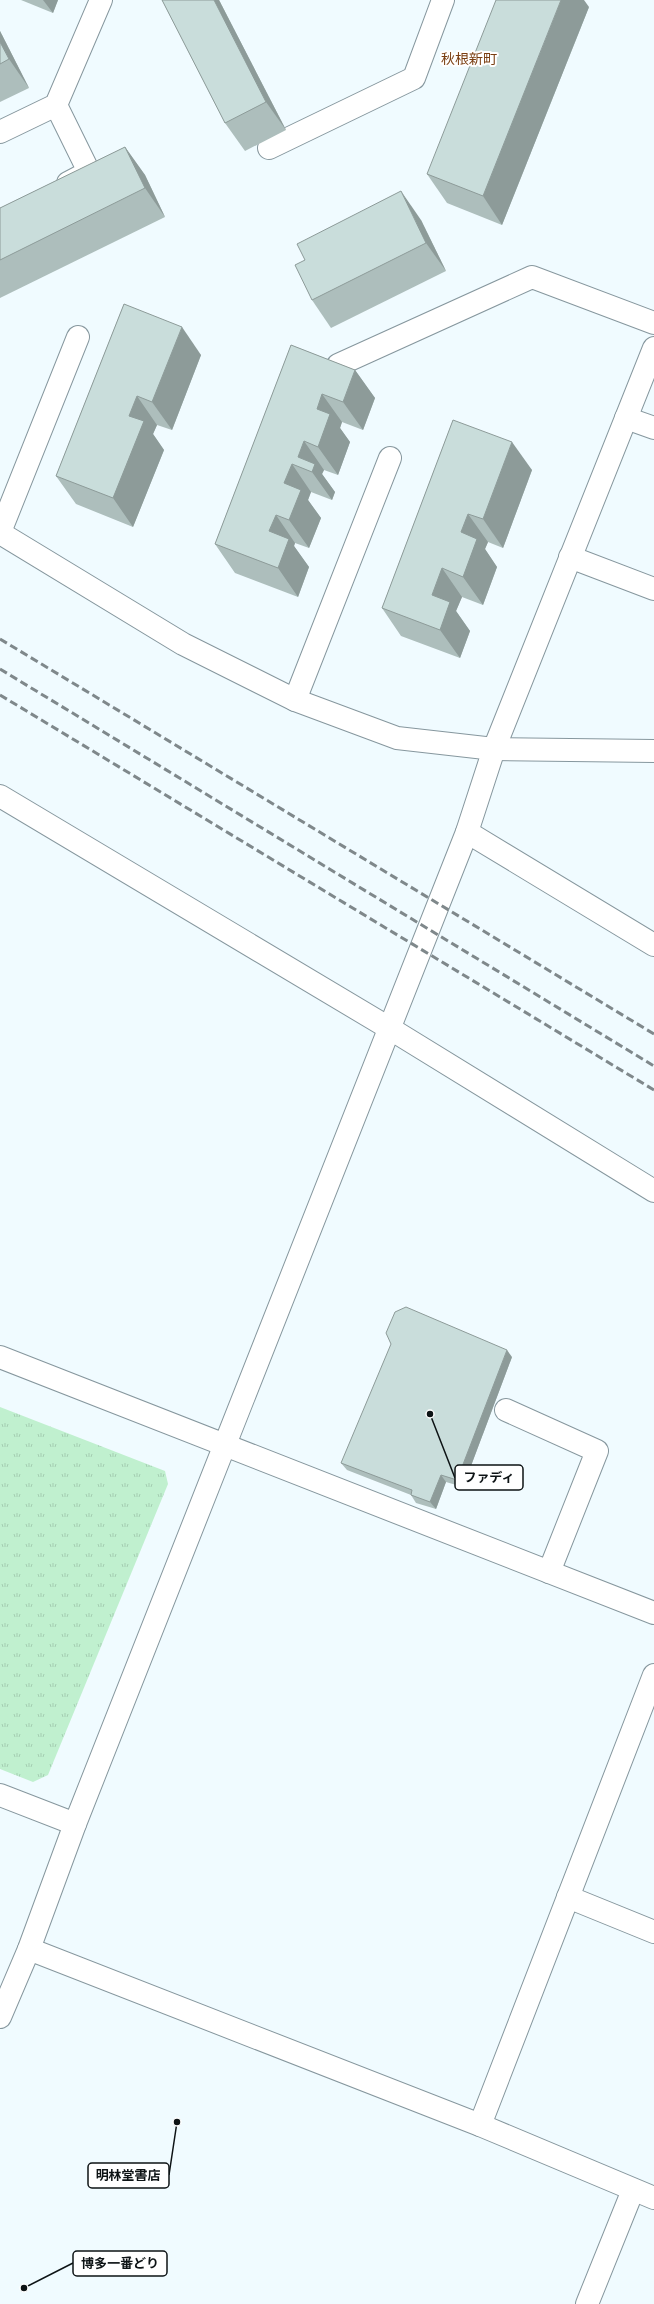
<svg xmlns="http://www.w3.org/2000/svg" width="654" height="2304" font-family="'Roboto Condensed','Noto Sans JP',sans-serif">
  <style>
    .park { fill: url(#park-tufts) }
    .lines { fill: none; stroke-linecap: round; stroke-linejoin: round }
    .minor-casing { stroke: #86979e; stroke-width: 24 }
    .minor { stroke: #fff; stroke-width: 22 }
    .rail { stroke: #7f888b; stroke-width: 3; stroke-dasharray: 8 4; stroke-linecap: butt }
    .wall { fill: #adbebc }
    .shaded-wall { fill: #8d9b99 }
    .building { fill: #c9dddb; stroke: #8d9b99 }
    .labels { text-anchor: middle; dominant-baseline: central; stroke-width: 4; stroke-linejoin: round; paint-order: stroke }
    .quarter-label { font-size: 14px; fill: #7a3e11; stroke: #fff }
    .leader { fill: none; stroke: #0d1315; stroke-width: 1.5 }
    .callout-dot { fill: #0d1315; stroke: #fff; stroke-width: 1.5 }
    .callout { fill: #fff; stroke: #0d1315; stroke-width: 1.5 }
    .callout-label { font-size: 13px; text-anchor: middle; font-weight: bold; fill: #0d1315 }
  </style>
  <defs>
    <pattern id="park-tufts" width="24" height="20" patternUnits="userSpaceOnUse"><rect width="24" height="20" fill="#c0f0cf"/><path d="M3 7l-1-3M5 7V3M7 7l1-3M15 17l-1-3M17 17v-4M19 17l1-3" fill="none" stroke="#a4cdb1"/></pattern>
  </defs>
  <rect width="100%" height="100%" fill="#f0fbff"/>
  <!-- park -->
  <polygon class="park" points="0,1407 165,1471 168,1484 48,1775 33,1782 0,1769"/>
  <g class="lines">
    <!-- minor casing -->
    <g class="minor-casing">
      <g id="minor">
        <polyline points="56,105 89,172 68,183"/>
        <polyline points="0,132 56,105 101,0"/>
        <polyline points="269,148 414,78 443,0"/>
        <polyline points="338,365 532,277 654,323"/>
        <polyline points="626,418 654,428"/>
        <polyline points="0,532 78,337"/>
        <polyline points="0,533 183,644 295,700 397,738 494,749 654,751"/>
        <polyline points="570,557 654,589"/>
        <polyline points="295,700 390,458"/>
        <polyline points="0,796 389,1028 654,1191"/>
        <polyline points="467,832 654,945"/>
        <polyline points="0,1357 654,1613"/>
        <polyline points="506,1410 597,1451 549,1572"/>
        <polyline points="0,1795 75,1824"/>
        <polyline points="568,1897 654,1932"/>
        <polyline points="29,1949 480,2125 654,2198"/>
        <polyline points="0,2017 29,1949 75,1824 467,832 494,749 654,348"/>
        <polyline points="480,2125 654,1675"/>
        <polyline points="587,2304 633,2190"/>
      </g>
    </g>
    <!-- minor -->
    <use href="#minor" class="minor"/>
    <!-- rail -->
    <g class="rail">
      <polyline points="0,639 654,1034"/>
      <polyline points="0,669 654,1066"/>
      <polyline points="0,695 654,1090"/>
    </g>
  </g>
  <!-- wall -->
  <g class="wall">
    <polygon points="21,0 58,0 53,13"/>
    <polygon points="162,0 219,0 286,130 245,151 225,123"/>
    <polygon points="589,7 502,225 447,203 427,174"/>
    <polygon points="0,31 29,88 0,102"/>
    <polygon points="125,147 145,175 165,217 0,298 0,208"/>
    <polygon points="421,220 446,271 331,328 312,300"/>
    <polygon points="124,304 201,355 172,430 157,425 153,434 164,450 133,527 76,504 56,476"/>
    <polygon points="291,345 355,370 375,398 363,430 342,422 340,428 350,442 338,475 324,470 322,474 335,492 332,500 311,492 308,500 321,518 309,548 295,543 294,546 309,567 298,597 235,573 215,544"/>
    <polygon points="453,420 532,470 503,548 488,542 485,549 497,567 483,605 462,597 456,611 470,631 460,658 401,636 382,608"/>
    <polygon points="512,1357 463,1487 446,1482 436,1509 416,1503 411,1495 347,1470 341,1463"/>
  </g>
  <!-- shaded-wall -->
  <g class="shaded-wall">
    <polygon points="43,0 58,0 53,13"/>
    <polygon points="214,0 219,0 286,130 266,102"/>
    <polygon points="561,0 584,0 589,7 502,225 483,196"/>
    <polygon points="0,31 29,88 9,59 0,42"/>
    <polygon points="125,147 145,175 165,217 145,188"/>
    <polygon points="401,191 421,220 446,271 426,243"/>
    <polygon points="182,327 201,355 172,430 152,402"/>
    <polygon points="355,370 375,398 363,430 343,402"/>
    <polygon points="322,394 342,422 340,428 350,442 338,475 318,447 317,409"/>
    <polygon points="137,396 157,425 153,434 164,450 133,527 113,498 129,416"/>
    <polygon points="304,441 324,470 322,474 335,492 332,500 312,472 298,457"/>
    <polygon points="512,442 532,470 503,548 483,519"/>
    <polygon points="292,464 311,492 308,500 321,518 309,548 289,520 284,483"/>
    <polygon points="468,514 488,542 485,549 497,567 483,605 463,577 461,532"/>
    <polygon points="276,515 295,543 294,546 309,567 298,597 278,568 269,531"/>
    <polygon points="442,568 462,597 456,611 470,631 460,658 440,630 432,595"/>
    <polygon points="507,1350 512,1357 463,1487 457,1480"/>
    <polygon points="441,1475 446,1482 436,1509 430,1502"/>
  </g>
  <!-- building -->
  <g class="building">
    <polygon points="162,0 214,0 266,102 225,123"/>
    <polygon points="496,0 561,0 483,196 427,174"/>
    <polygon points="0,42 9,59 0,64"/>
    <polygon points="125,147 145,188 0,260 0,208"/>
    <polygon points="401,191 426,243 312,300 295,265 305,260 297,244"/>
    <polygon points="124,304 182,327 152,402 137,396 129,416 144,421 113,498 56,476"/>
    <polygon points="291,345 355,370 343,402 322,394 317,409 330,414 318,447 304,441 298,457 315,464 312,472 292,464 284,483 301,490 289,520 276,515 269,531 289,539 278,568 215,544"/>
    <polygon points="453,420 512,442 483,519 468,514 461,532 477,539 463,577 442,568 432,595 450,602 440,630 382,608"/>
    <polygon points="406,1307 507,1350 457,1480 441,1475 430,1502 411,1495 412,1490 341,1463 391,1344 386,1333 395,1312"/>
  </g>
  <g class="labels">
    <!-- quarter labels -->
    <g class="quarter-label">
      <text x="469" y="59">秋根新町</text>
    </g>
  </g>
  <!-- callouts -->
  <path class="leader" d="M430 1414L455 1478M177 2122L169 2175M24 2288L73 2263"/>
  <g class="callout-dot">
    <circle cx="430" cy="1414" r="4"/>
    <circle cx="177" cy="2122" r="4"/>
    <circle cx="24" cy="2288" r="4"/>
  </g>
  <g class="callout">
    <rect x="455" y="1465" width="68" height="25" rx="4"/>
    <rect x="88" y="2163" width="81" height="25" rx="4"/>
    <rect x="73" y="2251" width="94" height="25" rx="4"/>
  </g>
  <g class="callout-label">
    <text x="489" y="1482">ファディ</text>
    <text x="128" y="2180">明林堂書店</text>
    <text x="120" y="2268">博多一番どり</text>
  </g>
</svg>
